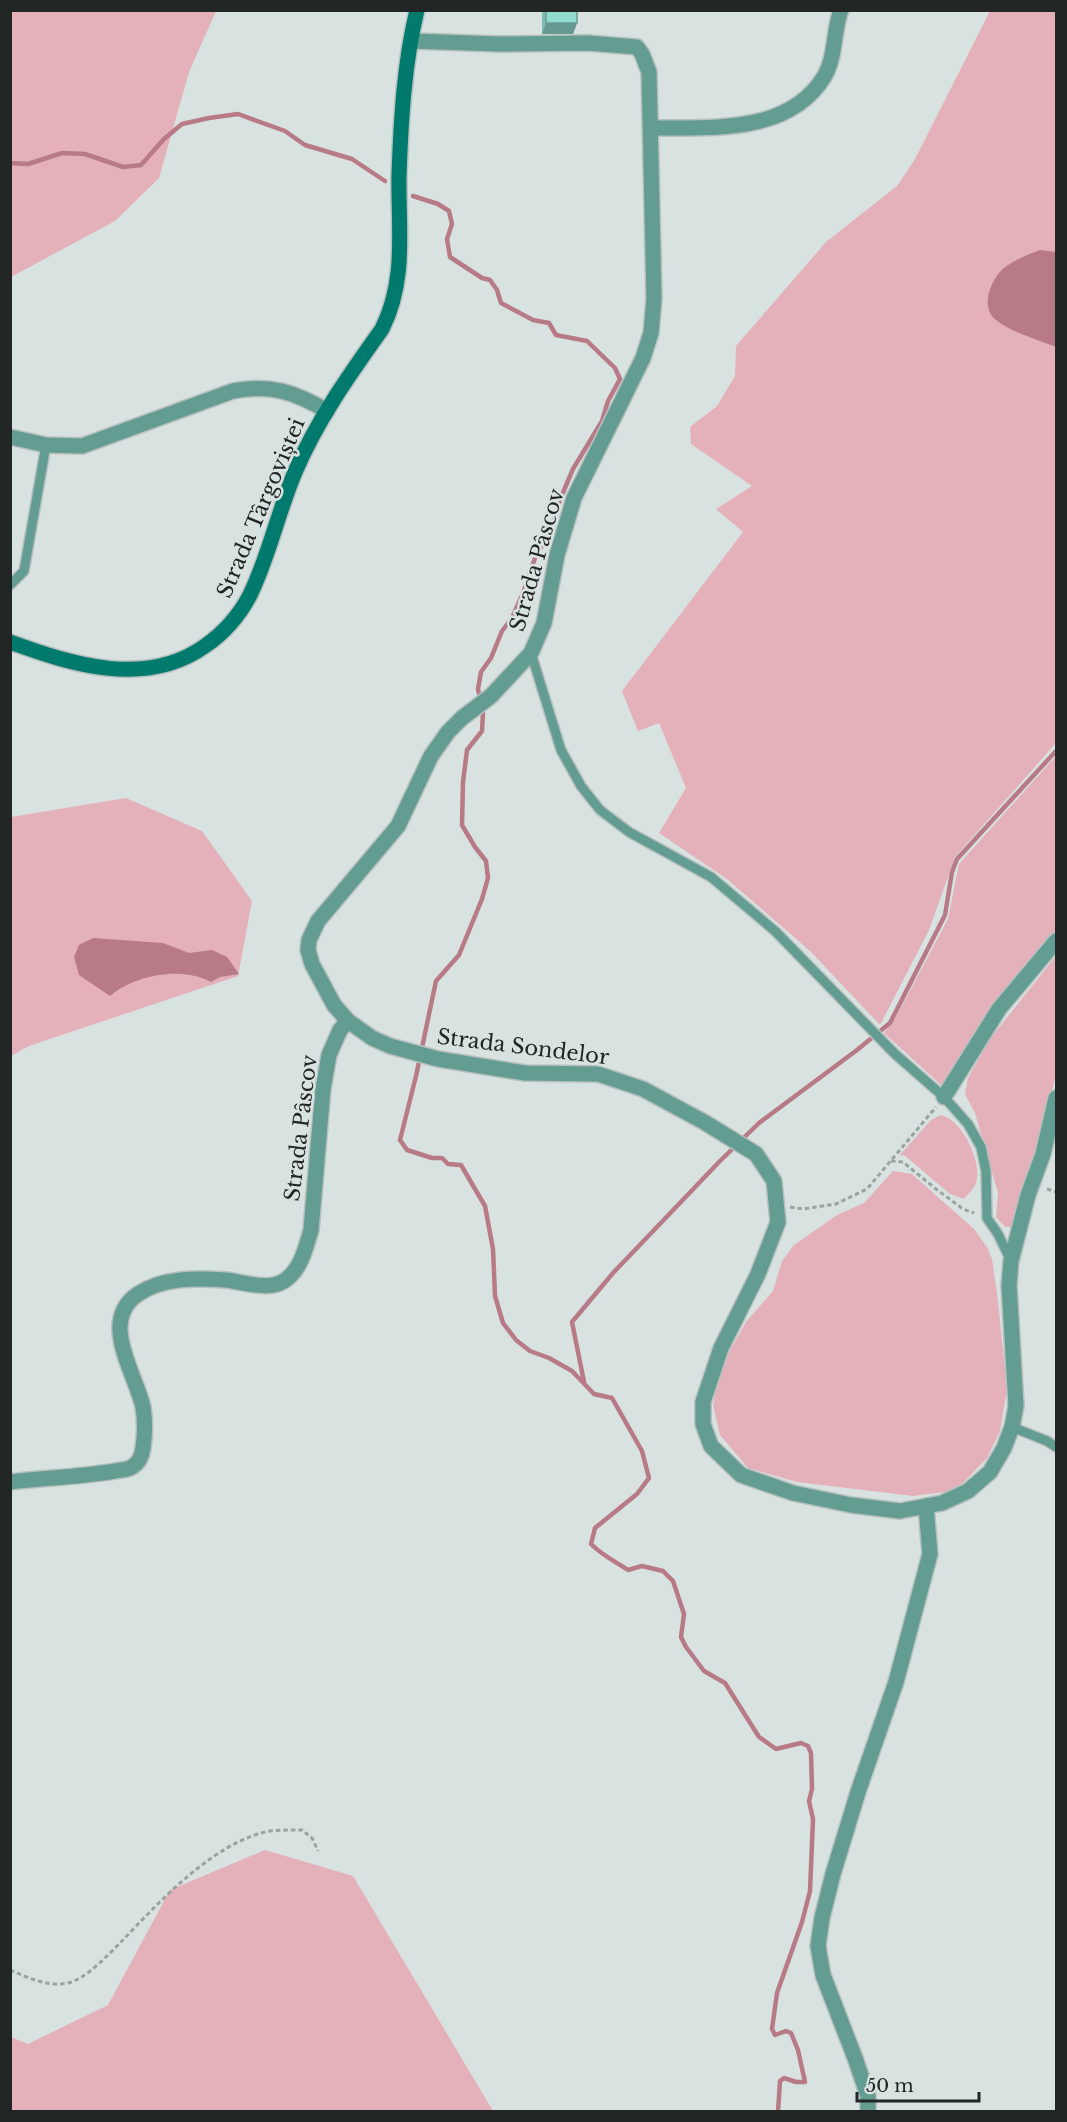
<svg xmlns="http://www.w3.org/2000/svg" width="1067" height="2122" font-family="'Libre Baskerville',serif">
  <style>
    .green { fill: #e4b0b9 }
    .water { fill: #b77a86 }
    .lines { fill: none; stroke-linecap: round; stroke-linejoin: round }
    .stream { stroke: #b77a86; stroke-width: 4.5 }
    .lane-casing { stroke: #b7c0be; stroke-width: 12 }
    .street-casing { stroke: #b7c0be; stroke-width: 18 }
    .secondary-casing { stroke: #b7c0be; stroke-width: 18 }
    .path { stroke: #9ba3a1; stroke-width: 3; stroke-dasharray: 4.5 3; stroke-linecap: butt }
    .lane { stroke: #639c91; stroke-width: 9 }
    .street { stroke: #639c91; stroke-width: 15 }
    .secondary { stroke: #007a6c; stroke-width: 15 }
    .wall { fill: #7dbdb2 }
    .shaded-wall { fill: #669a91 }
    .building { fill: #91dccf; stroke: #669a91; stroke-width: 1.5 }
    .labels { text-anchor: middle; dominant-baseline: central; stroke-width: 5; stroke-linejoin: round; paint-order: stroke }
    .street-label { font-size: 21px; fill: #212524; stroke: #d8e2e0 }
  </style>
  <rect width="100%" height="100%" fill="#d8e2e0"/>
  <!-- green -->
  <g class="green">
    <polygon points="11,10 216,11 189,72 159,178 115,221 11,277"/>
    <polygon points="990,11 1056,11 1056,743 955,857 929,930 880,1025 810,951 727,879 659,833 686,788 659,723 638,731 622,691 743,532 716,509 752,486 691,444 690,427 717,406 735,376 736,346 826,242 897,186 915,159"/>
    <polygon points="1056,756 1056,930 1011,986 946,1084 940,1084 884,1033 895,1019 948,919 959,864"/>
    <polygon points="126,798 202,831 252,901 238,976 29,1046 11,1056 11,817"/>
    <polygon points="1056,956 1056,1074 1037,1152 1013,1227 1005,1227 996,1217 998,1193 975,1113 965,1094 968,1078 989,1040"/>
    <path d="M941 1115C962 1119 983 1163 976 1183 974 1189 968 1194 964 1199L950 1194 904 1155 899 1156 931 1120Z"/>
    <polygon points="893,1171 912,1174 974,1229 987,1247 992,1259 998,1301 1007,1389 1000,1431 987,1458 964,1482 952,1491 913,1496 797,1482 748,1468 720,1435 713,1405 720,1368 746,1322 773,1291 782,1261 794,1245 837,1215 864,1203"/>
    <polygon points="265,1850 353,1876 493,2111 11,2111 11,2037 28,2044 108,2005 170,1890"/>
  </g>
  <!-- water -->
  <g class="water">
    <path d="M1040 250 1056 252V347C1038 340 1011 332 996 320 981 309 989 285 999 273 1008 262 1027 255 1040 250Z"/>
    <path d="M93 938 163 943 189 953 212 950 227 957 239 974 220 977 211 982C181 966 135 975 110 996L79 975 74 957 79 945Z"/>
  </g>
  <g class="lines">
    <!-- stream -->
    <g class="stream">
      <polyline points="10,163 28,164 62,153 85,154 123,167 141,165 164,139 182,124 209,118 238,114 285,131 305,145 352,159 385,181"/>
      <path d="M413 196 438 204 449 211 452 224 447 239 450 257 482 278 490 280 497 290 501 303 533 320 549 323 556 335 587 341 615 368 620 379 608 401 602 421 573 469 559 502 552 527 535 558 523 593 512 618 502 631 491 658 481 672 478 689 483 713 482 731 467 750 463 782 462 825 475 847 486 861 488 878 482 899 459 955 436 981 416 1076 400 1140 407 1150 432 1158H442L448 1164 461 1165 485 1206 493 1249 495 1296 503 1323 516 1340 530 1351 549 1358 572 1371 594 1394 612 1398 642 1451 649 1478 637 1494 595 1528 591 1544C603 1556 613 1560 628 1570L642 1566 663 1571 673 1581 684 1614 681 1637 686 1647 704 1671 725 1683 759 1737 776 1749 801 1743 808 1746 811 1753 812 1789 809 1801 813 1819 810 1891 802 1922 777 1993 772 2029 775 2035 786 2031 791 2033 798 2050 805 2082H796L784 2078 780 2081 778 2112"/>
      <polyline points="584,1382 572,1322 613,1273 720,1161 759,1123 857,1050 890,1023 945,915 952,872 957,859 1056,751"/>
    </g>
    <!-- lane casing -->
    <g class="lane-casing">
      <g id="lane">
        <polyline points="10,585 24,571 46,445"/>
        <polyline points="531,653 561,750 581,786 600,810 629,832 711,877 775,931 895,1054 944,1097 968,1124 981,1147 986,1171 987,1218 998,1234 1010,1259"/>
        <polyline points="1012,1427 1047,1441 1056,1447"/>
      </g>
    </g>
    <!-- street casing -->
    <g class="street-casing">
      <g id="street">
        <polyline points="411,41 499,44 588,43 637,47 642,54 649,72 654,299 651,333 643,358 574,498 557,555 544,623 531,653 491,696 462,718 448,732 431,756 398,826 318,921 309,940 308,950 312,964 334,1005 348,1021 372,1038 390,1046 438,1059 525,1073 598,1074 643,1089 704,1122 756,1154 774,1181 778,1222 758,1274 721,1348 703,1402 703,1424 711,1446 741,1475 793,1493 851,1505 900,1511 942,1503 968,1491 990,1472 1004,1448 1012,1427 1016,1406 1009,1285 1011,1261 1028,1195 1043,1154 1056,1098"/>
        <path d="M652 128C710 127 788 135 824 77 836 57 833 32 841 10"/>
        <path d="M10 437 46 445 82 446 233 391C271 384 295 392 327 411"/>
        <polyline points="944,1097 999,1009 1056,941"/>
        <path d="M10 1482C45 1478 80 1477 115 1471 120 1470 128 1470 132 1467 139 1463 142 1455 143 1448 145 1435 145 1420 143 1407 136 1374 98 1321 138 1294 163 1277 198 1278 226 1280 243 1282 269 1291 284 1281 301 1270 306 1247 311 1230L323 1089 329 1055 340 1030 348 1021"/>
        <polyline points="868,2112 868,2096 855,2058 823,1975 818,1946 822,1918 833,1874 858,1792 896,1682 930,1554 926,1506"/>
      </g>
    </g>
    <!-- secondary casing -->
    <g class="secondary-casing">
      <path id="secondary" d="M10 642C73 665 146 688 205 646 224 633 239 616 250 595 269 556 278 512 295 472 317 420 350 374 382 329 407 279 398 229 399 175 401 120 404 64 417 10"/>
    </g>
    <!-- path -->
    <g class="path">
      <polyline points="891,1161 903,1162 936,1189 963,1209 974,1213"/>
      <polyline points="1047,1189 1056,1192"/>
      <polyline points="790,1207 803,1209 836,1204 867,1189 936,1107"/>
      <path d="M10 1970C29 1978 47 1987 68 1983 86 1979 108 1955 121 1942 159 1902 215 1841 270 1831 281 1830 292 1830 302 1830L312 1838 318 1851"/>
    </g>
    <!-- lane -->
    <use href="#lane" class="lane"/>
    <!-- street -->
    <use href="#street" class="street"/>
    <!-- secondary -->
    <use href="#secondary" class="secondary"/>
  </g>
  <!-- wall -->
  <polygon class="wall" points="542,10 577,10 577,23 573,34 542,34"/>
  <!-- shaded-wall -->
  <polygon class="shaded-wall" points="546,23 577,23 573,34 542,34"/>
  <!-- building -->
  <rect class="building" x="546" y="10" width="31" height="13"/>
  <g class="labels">
    <!-- street labels -->
    <g class="street-label">
      <text transform="translate(261 508) rotate(-67)">Strada Târgoviștei</text>
      <text transform="translate(537 560) rotate(-74)">Strada Pâscov</text>
      <text transform="translate(523 1047) rotate(7)">Strada Sondelor</text>
      <text transform="translate(301 1128) rotate(-83)">Strada Pâscov</text>
    </g>
  </g>
  <!-- border -->
  <rect width="1067" height="2122" fill="none" stroke="#212524" stroke-width="24"/>
  <!-- scale -->
  <path d="M857 2092v9h122v-9" fill="none" stroke="#212524" stroke-width="3"/>
  <text x="866" y="2092" font-size="18" fill="#212524" stroke="#d8e2e0" stroke-width="4.5" paint-order="stroke">50 m</text>
</svg>
